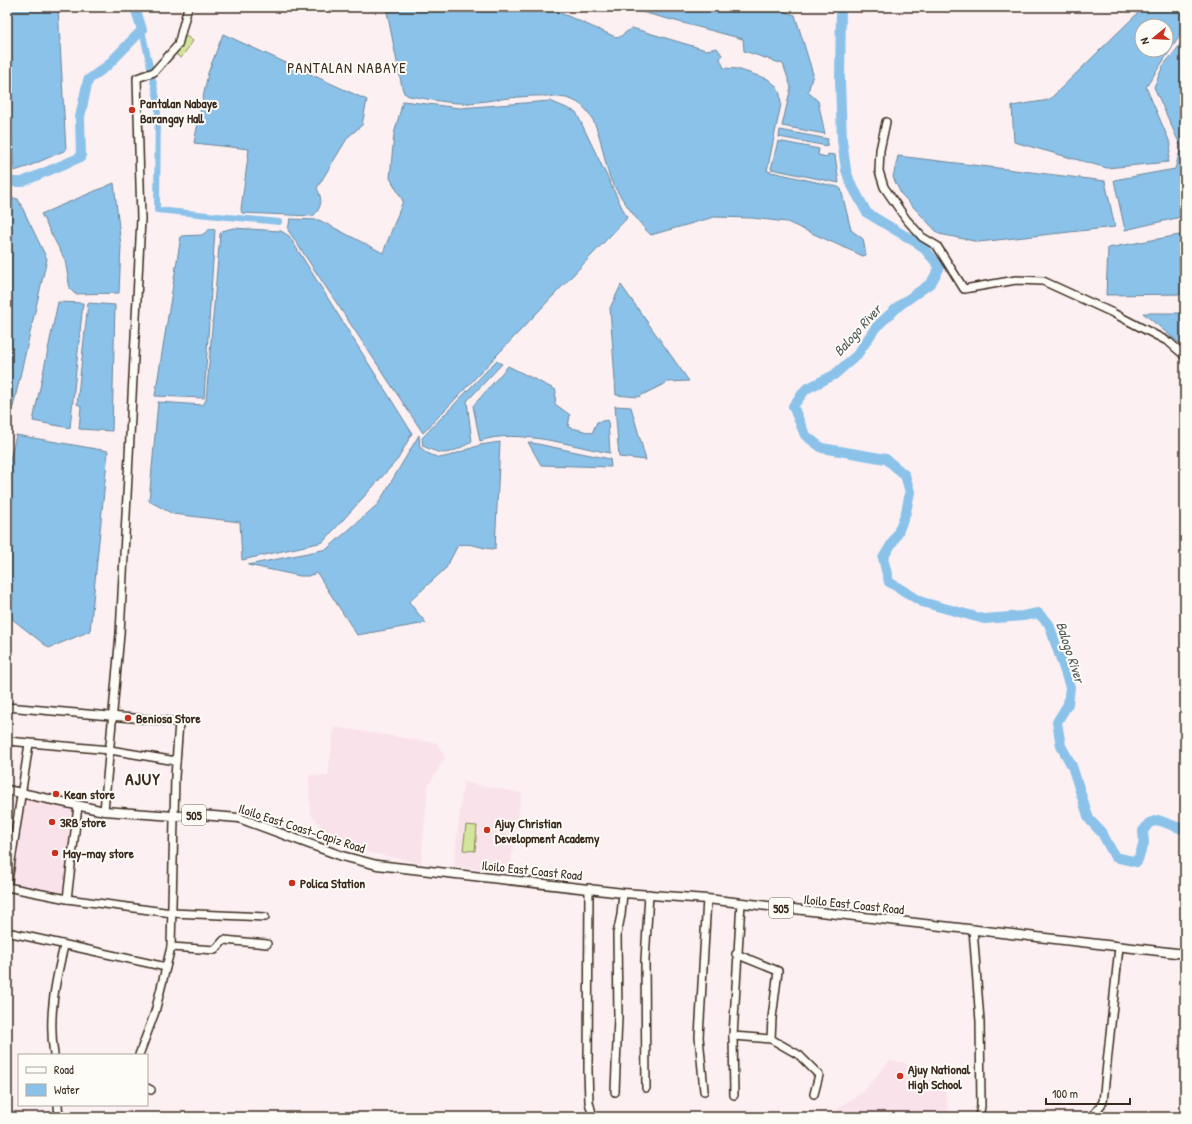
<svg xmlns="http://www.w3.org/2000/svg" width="1192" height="1124" font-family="'Patrick Hand',sans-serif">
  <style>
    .built { fill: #fae2eb }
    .green { fill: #d3e69b; stroke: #87885c }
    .water { fill: #8bc2ea; stroke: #6b8598; fill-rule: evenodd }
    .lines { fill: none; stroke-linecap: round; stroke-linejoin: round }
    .canal { stroke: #8bc2ea; stroke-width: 6 }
    .river { stroke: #8bc2ea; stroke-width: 10 }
    .minor-casing { stroke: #3b2a1e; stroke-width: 10 }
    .major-casing { stroke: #3b2a1e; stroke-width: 11 }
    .minor { stroke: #fdfcf7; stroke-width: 7 }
    .major { stroke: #fdfcf7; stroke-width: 8 }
    .poi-dot { fill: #c8321e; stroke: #fdfcf7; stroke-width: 1.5 }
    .labels { text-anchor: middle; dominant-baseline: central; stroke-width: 4; stroke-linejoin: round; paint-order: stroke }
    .shield { fill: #fdfcf7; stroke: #75695f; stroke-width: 1 }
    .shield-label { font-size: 12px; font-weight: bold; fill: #3b2a1e }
    .poi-label { font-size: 13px; font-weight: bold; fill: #3b2a1e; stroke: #fdfcf7; text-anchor: start }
    .street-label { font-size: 13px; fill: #3b2a1e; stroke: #fdfcf7 }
    .water-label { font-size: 14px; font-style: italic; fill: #53585b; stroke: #fdfcf7 }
    .quarter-label { font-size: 15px; letter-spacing: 1px; fill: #3b2a1e; stroke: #fdfcf7 }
    .district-label { font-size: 17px; font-weight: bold; letter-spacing: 1px; fill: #3b2a1e; stroke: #fdfcf7 }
  </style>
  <rect width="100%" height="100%" fill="#fcf0f2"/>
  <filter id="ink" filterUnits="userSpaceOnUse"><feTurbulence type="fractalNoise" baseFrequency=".025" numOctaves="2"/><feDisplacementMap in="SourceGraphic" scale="8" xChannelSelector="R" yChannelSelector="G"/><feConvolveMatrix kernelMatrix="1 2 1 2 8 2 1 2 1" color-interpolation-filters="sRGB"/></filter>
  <g filter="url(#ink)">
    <!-- built -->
    <g class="built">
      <polygon points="334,727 437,743 445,758 428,786 421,863 361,851 332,841 310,813 309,775 328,776"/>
      <polygon points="463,782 522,793 509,873 454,866"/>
      <polygon points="21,795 77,807 65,895 10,887"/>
      <polygon points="889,1061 903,1062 945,1090 949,1117 836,1117 839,1107 863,1092"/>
    </g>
    <!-- green -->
    <g class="green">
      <polygon points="186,36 193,41 181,58 174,53"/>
      <polygon points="466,825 477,826 475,851 463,850"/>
    </g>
    <!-- water -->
    <g class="water">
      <path d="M11 7H58L66 150 27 167 14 171C10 116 2 61 11 7Z"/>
      <path d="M386 7H547L618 38 632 28 706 50 717 48 722 55 720 59 724 68 737 69 768 79 776 86 780 94 781 104 767 171 838 187 841 189 851 230 863 239 866 255 863 256 787 222 752 218 714 217 651 235C642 228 614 189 610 178 600 150 601 106 566 98 535 92 500 100 469 103 450 104 429 99 409 96L404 93 402 87Z"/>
      <polygon points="623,7 770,7 795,15 813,74 808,92 818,101 825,134 782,126 791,87 783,64 744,51 743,39"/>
      <path d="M1144 7H1185V28L1146 87 1171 145 1168 162 1107 168 1014 142 1012 106 1049 100ZM1142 26H1166V50H1142Z"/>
      <path d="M223 34 367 100 362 125 348 137 317 188C322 198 323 207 313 216L242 213 241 209 249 149 194 143 208 73Z"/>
      <polygon points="1185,39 1185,216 1125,230 1114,180 1175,169 1181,147 1154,87 1163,66"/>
      <polygon points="403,101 460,108 550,101 576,112 627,218 423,433 288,230 290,219 319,220 383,253 403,201 390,178 394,134"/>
      <polygon points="780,130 828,139 827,146 779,137"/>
      <polygon points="778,141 819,149 818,155 827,157 828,154 835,155 839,183 771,169"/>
      <polygon points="898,156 1105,181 1115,227 979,242 939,234 901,194 893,177"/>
      <polygon points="114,183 121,246 119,293 75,294 70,289 65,260 41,214"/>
      <polygon points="7,197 18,199 47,259 13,407 7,407"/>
      <polygon points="233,228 281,231 289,236 412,433 398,459 323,542 242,560 240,522 173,514 149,501 158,402 203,405 206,400 220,234 222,231"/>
      <polygon points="210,229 215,230 204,398 155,396 181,236 202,235"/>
      <polygon points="1185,234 1185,294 1106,295 1108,248"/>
      <polygon points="621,285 689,381 668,382 638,397 616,395 610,308"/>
      <polygon points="58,302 83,303 70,428 33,421"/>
      <polygon points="88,303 115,305 112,431 79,429 81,406 77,404"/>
      <polygon points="1143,313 1185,313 1185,348"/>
      <path d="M496 361 502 364 467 401 472 442C449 453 447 458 423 446L422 438Z"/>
      <path d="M508 366 556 390 555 404 570 415 568 427 592 433 597 422 608 420 610 453C572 446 517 428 480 441L473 406Z"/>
      <polygon points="615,406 631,407 646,460 619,457"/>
      <polygon points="16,435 108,451 90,631 49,648 7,615 7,472"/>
      <path d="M419 435 420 447 427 453 439 458 449 456 480 445 500 442 495 549C480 549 473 542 458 545L446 568 409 602 426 623 357 635 317 573 308 576H300L248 565 327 549 378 504Z"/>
      <polygon points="528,442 610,459 611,467 541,465"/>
    </g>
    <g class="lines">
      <!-- canal -->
      <polyline class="canal" points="142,30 158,103 157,210 279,222"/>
      <!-- river -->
      <g class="river">
        <polyline points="841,7 840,81 842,140 846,170 850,182 867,213 922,246 940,267 931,283 900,305 876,327 857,355 834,375 806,389 793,406 805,435 822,448 886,459 905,475 910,492 906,512 897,535 883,558 889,582 922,602 984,619 1023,616 1038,613 1049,624 1070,687 1068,704 1057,722 1061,746 1072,766 1089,819 1102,833 1115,857 1137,862 1144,843 1143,831 1149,823 1158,820 1185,830"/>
        <polyline points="7,182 22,182 81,157 80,117 88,80 107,66 142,30 135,7"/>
      </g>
      <!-- minor casing -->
      <g class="minor-casing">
        <g id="minor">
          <polyline points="886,122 880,150 879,171 884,187 906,219 922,237 937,246 964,289 1016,280 1043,281 1113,313 1169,342 1185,356"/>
          <polyline points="7,707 179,722 175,777 171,947 155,1012 139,1055"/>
          <polyline points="7,741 110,750 176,761"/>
          <polyline points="104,811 120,634 141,219 137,78 154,72 178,45 188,7"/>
          <polyline points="7,887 67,899 172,913 265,917"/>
          <polyline points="7,887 29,744"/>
          <polyline points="589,888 588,1071 589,1102 593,1117"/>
          <polyline points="67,899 78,806"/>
          <polyline points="973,929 980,1021 981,1106 979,1117"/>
          <polyline points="7,932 166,967"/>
          <polyline points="171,947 215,950 224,940 267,944"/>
          <polyline points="736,954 778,971 772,1018 771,1039 799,1055 819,1075 814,1094"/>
          <polyline points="733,1036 771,1039"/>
          <path d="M54 1055C48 1017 55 983 64 946"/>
          <polyline points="147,1088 151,1090"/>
          <polyline points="646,1088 645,960 649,894"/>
          <polyline points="704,1091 699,1037 707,899"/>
          <polyline points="615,1092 618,1017 617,934 621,915 623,893"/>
          <polyline points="734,1095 733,1036 741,903"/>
          <polyline points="58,1105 59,1117"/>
          <polyline points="1092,1117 1103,1102 1119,947"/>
        </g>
      </g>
      <!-- major casing -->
      <g class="major-casing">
        <polyline id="major" points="7,790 104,811 174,816 201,815 239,818 342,856 377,865 623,893 707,899 1185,954"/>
      </g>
      <!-- minor -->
      <use href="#minor" class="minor"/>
      <!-- major -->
      <use href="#major" class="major"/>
    </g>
  </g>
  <!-- markers -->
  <g class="poi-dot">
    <circle cx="132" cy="110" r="4"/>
    <circle cx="128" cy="718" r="4"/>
    <circle cx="56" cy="794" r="4"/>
    <circle cx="52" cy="822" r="4"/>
    <circle cx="487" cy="830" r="4"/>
    <circle cx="55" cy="853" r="4"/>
    <circle cx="292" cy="883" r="4"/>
    <circle cx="900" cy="1076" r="4"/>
  </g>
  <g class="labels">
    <!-- shield labels -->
    <g class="shield">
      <rect x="182" y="805" width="24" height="20" rx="3"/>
      <rect x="769" y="898" width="24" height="20" rx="3"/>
    </g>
    <g class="shield-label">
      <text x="194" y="815">505</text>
      <text x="781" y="908">505</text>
    </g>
    <!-- poi labels -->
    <g class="poi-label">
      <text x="140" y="103">Pantalan Nabaye<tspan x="140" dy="15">Barangay Hall</tspan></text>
      <text x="136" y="718">Beniosa Store</text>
      <text x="64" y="794">Kean store</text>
      <text x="60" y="822">3RB store</text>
      <text x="495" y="823">Ajuy Christian<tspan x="495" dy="15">Development Academy</tspan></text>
      <text x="63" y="853">May-may store</text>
      <text x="300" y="883">Polica Station</text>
      <text x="908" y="1069">Ajuy National<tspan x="908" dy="15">High School</tspan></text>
    </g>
    <!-- street labels -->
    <g class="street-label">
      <text transform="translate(302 828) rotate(18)">Iloilo East Coast-Capiz Road</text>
      <text transform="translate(532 870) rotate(6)">Iloilo East Coast Road</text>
      <text transform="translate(854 904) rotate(6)">Iloilo East Coast Road</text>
    </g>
    <!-- water labels -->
    <g class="water-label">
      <text transform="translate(857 330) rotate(-48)">Balogo River</text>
      <text transform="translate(1071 652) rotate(72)">Balogo River</text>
    </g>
    <!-- quarter labels -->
    <g class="quarter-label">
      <text x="347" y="67">PANTALAN NABAYE</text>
    </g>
    <!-- district labels -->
    <g class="district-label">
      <text x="143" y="778">AJUY</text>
    </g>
  </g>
  <!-- margin -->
  <rect width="1192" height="1124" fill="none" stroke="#fdfcf7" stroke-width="24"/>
  <rect x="12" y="12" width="1168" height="1100" fill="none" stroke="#3b2a1e" stroke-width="1.5" filter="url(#ink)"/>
  <!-- legend -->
  <rect x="18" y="1054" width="130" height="52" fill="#fdfcf7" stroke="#afa8a0"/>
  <rect x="26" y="1067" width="20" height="6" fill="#fdfcf7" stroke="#afa8a0"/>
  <text x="54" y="1074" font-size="12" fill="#3b2a1e">Road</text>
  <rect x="26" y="1084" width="20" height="12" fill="#8bc2ea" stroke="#afa8a0"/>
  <text x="54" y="1094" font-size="12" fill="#3b2a1e">Water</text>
  <!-- north arrow -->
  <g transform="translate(1154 38) rotate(252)"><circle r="19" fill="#fdfcf7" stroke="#afa8a0"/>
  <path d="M0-3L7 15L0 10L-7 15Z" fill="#c8321e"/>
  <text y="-6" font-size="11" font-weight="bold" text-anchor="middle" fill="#3b2a1e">N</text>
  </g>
  <!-- scale -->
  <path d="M1046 1098v6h84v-6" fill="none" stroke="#3b2a1e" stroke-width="2"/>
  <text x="1052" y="1098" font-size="12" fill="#3b2a1e" stroke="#fdfcf7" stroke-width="3" paint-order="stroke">100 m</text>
</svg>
